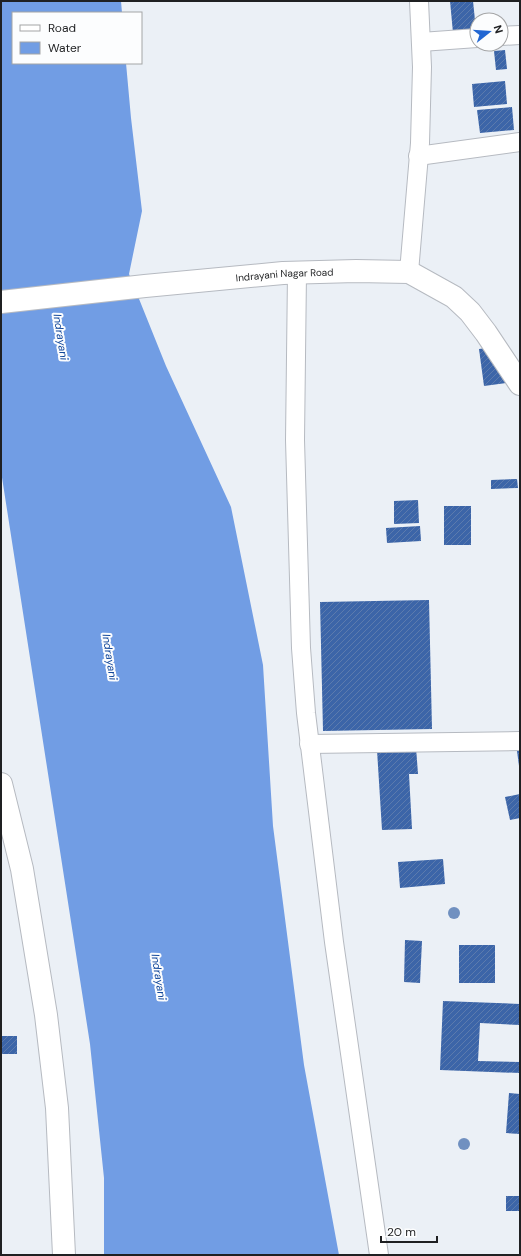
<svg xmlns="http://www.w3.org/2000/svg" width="521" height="1256" font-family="'DM Sans',sans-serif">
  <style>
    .water { fill: #719de4 }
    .building { fill: url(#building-hatch) }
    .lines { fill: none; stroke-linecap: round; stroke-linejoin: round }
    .minor-casing { stroke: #b6bac1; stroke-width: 20 }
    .tertiary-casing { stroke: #b6bac1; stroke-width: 24 }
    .minor { stroke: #fff; stroke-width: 18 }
    .tertiary { stroke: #fff; stroke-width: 22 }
    .tree { fill: #7090c0 }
    .labels { text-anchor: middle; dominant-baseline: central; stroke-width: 4; stroke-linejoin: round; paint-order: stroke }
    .street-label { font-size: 10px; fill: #1f2022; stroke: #fcfdfe }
    .water-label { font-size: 11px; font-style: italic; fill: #13489b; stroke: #fcfdfe }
  </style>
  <defs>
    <pattern id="building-hatch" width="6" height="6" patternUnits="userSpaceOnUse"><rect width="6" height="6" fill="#3c65a8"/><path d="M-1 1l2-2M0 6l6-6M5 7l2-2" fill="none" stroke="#5c7bad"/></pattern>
  </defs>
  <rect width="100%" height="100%" fill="#ebf0f6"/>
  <!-- water -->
  <polygon class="water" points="1,1 121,1 122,13 13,13 13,63 126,63 131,118 142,211 129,274 166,366 231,507 263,665 273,826 304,1065 339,1255 104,1255 104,1178 90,1044 1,471"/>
  <!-- building -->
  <g class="building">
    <polygon points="450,1 473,1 476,30 453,33"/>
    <polygon points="505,50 507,69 496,70 494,51"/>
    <polygon points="505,81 507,104 474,107 472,84"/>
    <polygon points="512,107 514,130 480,133 477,110"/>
    <polygon points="508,345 513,382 484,386 479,349"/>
    <polygon points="517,479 518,488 491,489 491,480"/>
    <polygon points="418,500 419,523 394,524 394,501"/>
    <rect x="444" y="506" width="27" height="39"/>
    <polygon points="420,526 421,541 387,543 386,528"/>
    <polygon points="429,600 432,729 323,731 320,602"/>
    <polygon points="416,747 418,774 409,774 412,829 382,830 377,750"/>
    <polygon points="520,750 520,766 519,766 517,751"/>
    <polygon points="520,794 520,818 510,820 505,797"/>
    <polygon points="443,859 445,884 400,888 398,862"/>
    <polygon points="405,940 422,941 420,983 404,982"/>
    <rect x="459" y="945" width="36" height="38"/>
    <polygon points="443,1001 520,1004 520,1025 480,1023 478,1061 520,1062 520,1073 440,1070"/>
    <rect x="1" y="1036" width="16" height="18"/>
    <polygon points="509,1093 520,1094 520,1134 506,1133"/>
    <rect x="506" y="1196" width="14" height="15"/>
  </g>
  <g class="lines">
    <!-- minor casing -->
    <g class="minor-casing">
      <g id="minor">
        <polyline points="501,36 520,35"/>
        <polyline points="421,42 477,38"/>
        <polyline points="418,156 520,142"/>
        <polyline points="409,272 420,143 422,67 419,1"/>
        <polyline points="297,273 295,440 301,648 306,713 334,942 379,1255"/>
        <polyline points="309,744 520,741"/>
      </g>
    </g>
    <!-- tertiary casing -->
    <g class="tertiary-casing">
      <g id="tertiary">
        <path id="s1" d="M1 302 145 286 283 273 356 271 409 272 454 297 470 312 486 333 520 384"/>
        <polyline points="1,784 22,869 46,1015 57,1108 64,1255"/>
      </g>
    </g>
    <!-- minor -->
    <use href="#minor" class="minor"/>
    <!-- tertiary -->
    <use href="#tertiary" class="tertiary"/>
  </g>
  <!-- trees -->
  <g class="tree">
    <circle cx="454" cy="913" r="6"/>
    <circle cx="464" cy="1144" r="6"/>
  </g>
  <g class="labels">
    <!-- street labels -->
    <g class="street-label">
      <text stroke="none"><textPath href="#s1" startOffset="285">Indrayani Nagar Road</textPath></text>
    </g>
    <!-- water labels -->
    <g class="water-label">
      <text transform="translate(61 337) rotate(81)">Indrayani</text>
      <text transform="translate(110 657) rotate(81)">Indrayani</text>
      <text transform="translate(159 977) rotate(81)">Indrayani</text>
    </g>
  </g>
  <!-- border -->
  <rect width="521" height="1256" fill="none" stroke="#1f2022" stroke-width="4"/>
  <!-- legend -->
  <rect x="12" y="12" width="130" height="52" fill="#fcfdfe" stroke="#a4a5a6"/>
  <rect x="20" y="25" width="20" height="6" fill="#ffffff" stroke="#a4a5a6"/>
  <text x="48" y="32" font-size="12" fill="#1f2022">Road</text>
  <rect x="20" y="42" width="20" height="12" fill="#719de4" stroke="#a4a5a6"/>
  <text x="48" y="52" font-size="12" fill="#1f2022">Water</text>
  <!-- north arrow -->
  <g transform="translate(489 32) rotate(73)"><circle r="19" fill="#fcfdfe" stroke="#a4a5a6"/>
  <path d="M0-3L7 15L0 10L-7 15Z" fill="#2267d3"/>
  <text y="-6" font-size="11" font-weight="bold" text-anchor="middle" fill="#1f2022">N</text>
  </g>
  <!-- scale -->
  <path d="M381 1236v6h56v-6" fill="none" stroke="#1f2022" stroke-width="2"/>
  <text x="387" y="1236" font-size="12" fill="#1f2022" stroke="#fcfdfe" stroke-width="3" paint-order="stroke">20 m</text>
</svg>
